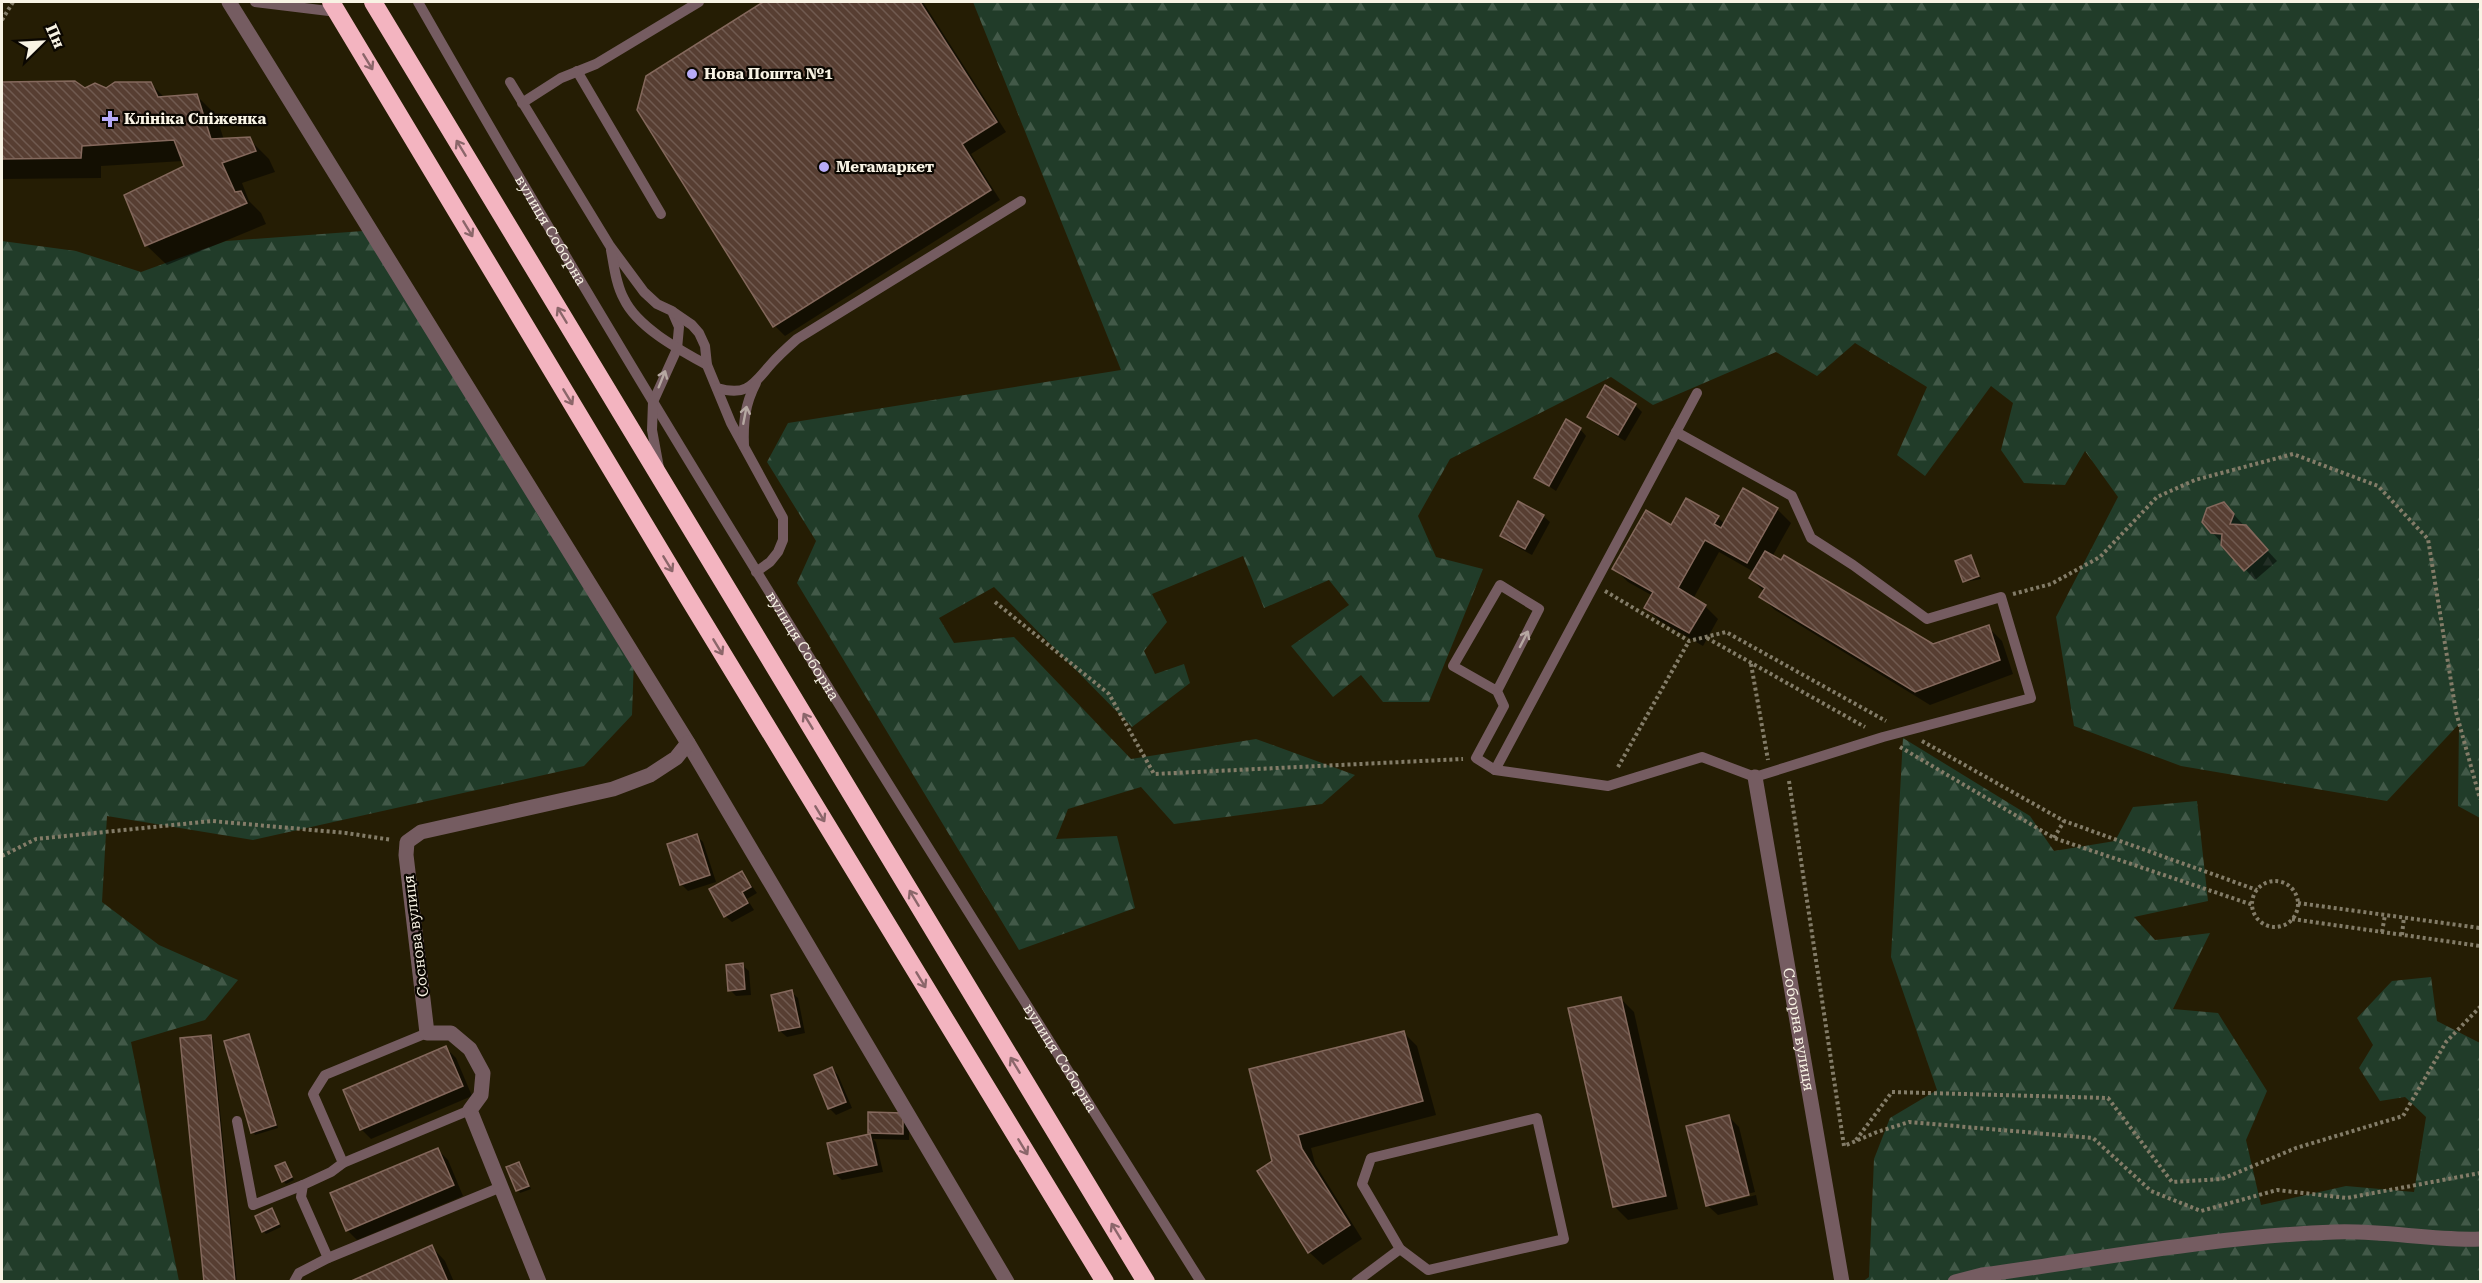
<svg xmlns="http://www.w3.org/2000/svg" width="2482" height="1283" font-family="'Roboto Serif',serif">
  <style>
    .forest { fill: url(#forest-firs) }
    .shadow { fill: #0007 }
    .building { fill: url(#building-back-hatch); stroke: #84685c; stroke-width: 1.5 }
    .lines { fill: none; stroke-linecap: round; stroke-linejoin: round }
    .path { stroke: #837c68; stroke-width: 4; stroke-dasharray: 3 3; stroke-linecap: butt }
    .lane { stroke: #755c61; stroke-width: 10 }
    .street { stroke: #755c61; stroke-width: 15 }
    .highway { stroke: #f3b4c0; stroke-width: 18 }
    .oneway { stroke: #8b666a }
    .oneway2 { stroke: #b6a8a2 }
    .poi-dot { fill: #b7abf8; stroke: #0b0701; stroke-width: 2 }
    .labels { text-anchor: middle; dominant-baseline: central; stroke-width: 4.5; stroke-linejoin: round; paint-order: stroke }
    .poi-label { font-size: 15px; font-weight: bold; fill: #f8f3e4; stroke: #0b0701; text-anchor: start }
    .street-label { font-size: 15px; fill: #f8f3e4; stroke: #0b0701 }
  </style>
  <defs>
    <pattern id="forest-firs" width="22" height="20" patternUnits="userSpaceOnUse" patternTransform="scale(1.5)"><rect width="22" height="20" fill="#213c29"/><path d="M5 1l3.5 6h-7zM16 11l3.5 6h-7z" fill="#425948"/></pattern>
    <pattern id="building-back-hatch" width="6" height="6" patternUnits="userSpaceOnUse" patternTransform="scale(1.5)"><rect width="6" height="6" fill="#573e32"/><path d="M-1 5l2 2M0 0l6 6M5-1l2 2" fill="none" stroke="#705a50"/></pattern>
  </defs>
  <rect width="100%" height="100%" fill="#251d04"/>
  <!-- forest -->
  <g class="forest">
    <polygon points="973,2 2480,2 2480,818 2458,806 2459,724 2387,801 2181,766 2074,726 2056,617 2118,497 2085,451 2065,485 2024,483 2001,450 2013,403 1991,386 1925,476 1897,455 1927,387 1855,343 1817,376 1776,352 1653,405 1611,377 1450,459 1418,516 1436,557 1483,569 1429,702 1383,702 1361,675 1333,697 1291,646 1349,605 1329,580 1264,608 1243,556 1152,594 1167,622 1144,651 1155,674 1184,664 1190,683 1132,727 994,587 939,618 954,643 1014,637 1131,759 1256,739 1355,775 1322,804 1174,824 1141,787 1068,809 1056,839 1117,836 1135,908 1019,950 797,583 816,541 767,462 788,423 1121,370"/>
    <polygon points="363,231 634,658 632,715 584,766 253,840 107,816 102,902 159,945 238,980 205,1020 131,1042 179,1281 2,1282 2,241 76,251 141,272 226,241"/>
    <polygon points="1903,738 2030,816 2054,851 2115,841 2133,807 2197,801 2208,901 2134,917 2155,940 2210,933 2173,1009 2218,1013 2267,1091 2246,1140 2261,1205 2346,1186 2414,1192 2426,1117 2405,1097 2380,1101 2359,1068 2373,1045 2357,1018 2392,981 2431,977 2437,1021 2480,1043 2480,1281 1862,1282 1869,1277 1874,1159 1890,1118 1937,1090 1891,957"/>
  </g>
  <!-- shadow -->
  <g class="shadow">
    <polygon points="766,2 923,2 1006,132 971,154 1000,200 785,336 775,326 638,110 647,77"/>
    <polygon points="2,83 75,83 85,89 107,89 151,84 165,98 196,95 216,115 224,140 249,139 269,159 275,172 242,183 249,201 261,213 266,224 167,265 146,245 185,167 183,161 101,166 101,178 2,179"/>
    <polygon points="1635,405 1642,412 1625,441 1595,423 1588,417"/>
    <polygon points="1580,429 1586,436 1556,491 1535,477"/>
    <polygon points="1744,490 1777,509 1791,523 1772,557 1933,646 1988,627 2002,641 2013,674 1930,705 1775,610 1761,597 1764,592 1751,578 1754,572 1719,552 1693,599 1705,606 1718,619 1703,646 1660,621 1646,608 1653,596 1628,582 1614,568 1671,527 1718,518 1725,524"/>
    <polygon points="2224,504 2277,561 2255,580 2212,532"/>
    <polygon points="1543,516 1550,522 1532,555 1508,542 1502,535"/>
    <polygon points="1980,577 1981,579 1965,582"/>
    <polygon points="697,836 703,842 716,882 688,891 681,884"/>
    <polygon points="742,872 757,893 747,899 754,910 732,922 725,916"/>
    <polygon points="742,965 749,971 751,995 736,996 730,990"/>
    <polygon points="791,992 798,998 805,1033 787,1037 780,1031"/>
    <polygon points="1620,998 1634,1012 1678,1209 1628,1220 1615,1207 1570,1010"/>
    <polygon points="1403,1032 1417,1046 1436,1115 1311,1148 1315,1164 1362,1239 1323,1265 1309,1252 1274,1162 1251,1070"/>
    <polygon points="211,1036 213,1039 237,1282 206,1282"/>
    <polygon points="248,1036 251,1038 278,1128 255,1135 253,1132"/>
    <polygon points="446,1048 456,1058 472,1096 371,1139 361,1129"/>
    <polygon points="832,1069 838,1075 852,1108 836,1115 829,1108"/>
    <polygon points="870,1114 909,1121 909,1140 873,1139 876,1142 883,1172 842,1180 835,1174 829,1144 872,1135 870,1133"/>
    <polygon points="1729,1117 1739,1127 1755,1192 1712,1203 1712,1206 1756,1195 1758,1205 1718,1215 1707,1205"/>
    <polygon points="438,1150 448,1160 463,1196 357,1240 347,1230"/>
    <polygon points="518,1163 531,1189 520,1193 518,1190"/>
    <polygon points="285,1164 294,1180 286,1184 283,1181"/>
    <polygon points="272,1210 281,1227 266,1234 263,1231"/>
    <polygon points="432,1247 445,1261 454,1282 353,1282"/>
  </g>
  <!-- building -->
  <g class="building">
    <polygon points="763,2 920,2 997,122 962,144 991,190 773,327 637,110 646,76"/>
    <polygon points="75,81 85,88 95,83 106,88 115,82 151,82 158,97 197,94 211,139 250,137 256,151 222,163 235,192 241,191 247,203 145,246 124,195 184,166 174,140 82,146 81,158 2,159 2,82"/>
    <polygon points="1605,385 1636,404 1618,435 1587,417"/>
    <polygon points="1566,419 1581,428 1549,486 1534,478"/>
    <polygon points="1743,488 1778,508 1747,563 1705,540 1678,588 1706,605 1689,633 1644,608 1653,592 1612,569 1646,510 1671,525 1686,498 1719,516 1714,524 1721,528"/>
    <polygon points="1518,501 1544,515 1525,549 1500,536"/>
    <polygon points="2224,502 2234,514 2230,524 2246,525 2268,550 2244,571 2221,545 2222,534 2211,533 2202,522 2207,508"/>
    <polygon points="1765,551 1781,560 1784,555 1933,644 1989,625 2000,660 1915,692 1759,597 1765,588 1749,578"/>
    <polygon points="1971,555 1979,576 1963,582 1955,561"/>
    <polygon points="697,834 710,875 680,885 667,844"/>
    <polygon points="742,871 751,887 742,892 748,903 724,917 709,889"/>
    <polygon points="743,963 745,989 728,991 726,965"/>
    <polygon points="792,990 800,1027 779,1031 771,995"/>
    <polygon points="1621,997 1666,1196 1613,1207 1568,1008"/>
    <polygon points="1404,1031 1423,1101 1298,1135 1302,1149 1350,1225 1308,1253 1257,1171 1272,1161 1249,1069"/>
    <polygon points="249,1034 276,1125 251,1133 224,1041"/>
    <polygon points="211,1035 235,1282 204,1282 180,1038"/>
    <polygon points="446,1046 463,1086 360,1130 343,1090"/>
    <polygon points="832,1067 846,1102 828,1109 814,1075"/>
    <polygon points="868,1112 903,1113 903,1134 868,1133"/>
    <polygon points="1729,1115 1749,1195 1706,1206 1686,1126"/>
    <polygon points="870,1134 877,1165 834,1174 827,1143"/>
    <polygon points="438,1148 454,1185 346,1231 330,1193"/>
    <polygon points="285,1162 292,1177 282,1182 275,1166"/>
    <polygon points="519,1162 529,1186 516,1191 506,1167"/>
    <polygon points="272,1208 279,1224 262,1232 255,1216"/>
    <polygon points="432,1245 448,1282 349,1282"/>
  </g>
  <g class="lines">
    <!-- path -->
    <g class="path">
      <polyline points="2,20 13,2"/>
      <polyline points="1605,591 1689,641 1726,632 1886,721"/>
      <polyline points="2013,594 2051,584 2100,557 2157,497 2195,480 2293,454 2378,486 2428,539 2456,712 2480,799"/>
      <polyline points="995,602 1109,694 1154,774 1463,759"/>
      <polyline points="1707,638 1865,727"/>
      <polyline points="1751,664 1768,760"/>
      <polyline points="1922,741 2064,821 2257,890"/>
      <polyline points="1900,747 2054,838 2253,905"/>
      <polyline points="1618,767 1689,641"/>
      <polyline points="1789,781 1844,1146 1877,1132 1909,1122 2093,1138 2151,1191 2201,1211 2277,1190 2347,1198 2480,1173"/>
      <polyline points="2054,838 2064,821"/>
      <polyline points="2,856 36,839 212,821 346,833 392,840"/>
      <circle cx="2275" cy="904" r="23"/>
      <polyline points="2298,903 2480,928"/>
      <polyline points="2292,919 2480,946"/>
      <polyline points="2382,932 2385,915"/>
      <polyline points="2402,935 2404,917"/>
      <polyline points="1856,1140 1892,1092 2108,1098 2172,1182 2222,1179 2296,1148 2403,1116 2446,1042 2480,1007"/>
    </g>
    <!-- lane -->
    <g class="lane">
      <polyline points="255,2 337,12"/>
      <path id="s1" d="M418 2C665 436 935 858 1201 1282"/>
      <polyline points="577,71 661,214"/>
      <polyline points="510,82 610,246 644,292 657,304 672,311 679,327 677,349 653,402 652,430 659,468"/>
      <polyline points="522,103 561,78 596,64 699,2"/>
      <path d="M611 250C614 266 616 285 624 299 638 328 680 350 707 365"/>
      <polyline points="673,312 692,325 699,333 705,346 707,365 731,423 783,518 783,540 778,552 770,562 756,572"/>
      <path d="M717 388C748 397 753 384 772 363 780 354 788 347 797 339L1021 201"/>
      <path d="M744 446C743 422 745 404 756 383"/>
      <polyline points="1497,691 1539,609 1500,585 1453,666 1497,691 1504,706 1476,758 1495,770 1608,786 1702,757 1755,777 1883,737 2031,698 2001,597 1927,619 1853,565 1811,538 1792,496 1676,432"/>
      <polyline points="1495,770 1697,393"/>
      <polygon points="1537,1118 1564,1239 1428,1270 1400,1249 1362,1184 1371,1158"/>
      <polyline points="237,1121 253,1205 303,1185"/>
      <polyline points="343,1163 313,1094 325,1075 427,1033"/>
      <polyline points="328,1258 301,1197 303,1185 331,1172 343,1163 470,1110"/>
      <polyline points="294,1282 299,1273 328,1258 501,1187"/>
      <polyline points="1356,1282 1400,1249"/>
    </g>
    <!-- street -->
    <g class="street">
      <polyline points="229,2 688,743 1007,1282"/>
      <path id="s2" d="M1755 777 1842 1282"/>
      <polyline points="539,1282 470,1110 481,1095 483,1073 470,1049 451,1033 427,1033 406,855 407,842 421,832 613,789 650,775 676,758 688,743"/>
      <path d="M1955 1282 1982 1275C2099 1259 2217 1236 2335 1232 2384 1230 2432 1241 2480 1239"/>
    </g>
    <!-- highway -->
    <g class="highway">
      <polyline points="331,2 688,597 1105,1282"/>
      <polyline points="373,2 1146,1282"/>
    </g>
  </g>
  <!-- one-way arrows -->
  <defs><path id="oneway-shaft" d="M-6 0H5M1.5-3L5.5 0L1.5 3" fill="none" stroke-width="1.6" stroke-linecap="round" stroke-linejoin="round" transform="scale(1.5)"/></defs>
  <g class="oneway">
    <use href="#oneway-shaft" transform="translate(368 62) rotate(59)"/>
    <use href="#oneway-shaft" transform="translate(461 148) rotate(-121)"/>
    <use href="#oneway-shaft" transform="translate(468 229) rotate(59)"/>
    <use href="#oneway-shaft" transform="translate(562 315) rotate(-121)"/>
    <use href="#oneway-shaft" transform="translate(568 397) rotate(59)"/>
    <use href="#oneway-shaft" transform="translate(668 564) rotate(59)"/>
    <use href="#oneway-shaft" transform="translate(718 647) rotate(59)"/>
    <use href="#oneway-shaft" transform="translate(808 721) rotate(-121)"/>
    <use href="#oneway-shaft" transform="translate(820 814) rotate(59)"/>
    <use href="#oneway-shaft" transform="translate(914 898) rotate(-121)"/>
    <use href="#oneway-shaft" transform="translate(921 980) rotate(59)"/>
    <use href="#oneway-shaft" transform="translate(1015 1065) rotate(-121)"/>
    <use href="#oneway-shaft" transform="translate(1023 1147) rotate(59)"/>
    <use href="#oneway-shaft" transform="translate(1116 1231) rotate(-121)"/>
  </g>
  <g class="oneway2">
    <use href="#oneway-shaft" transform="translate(662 379) rotate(-68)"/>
    <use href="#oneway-shaft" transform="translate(745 415) rotate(-79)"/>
    <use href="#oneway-shaft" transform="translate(1524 639) rotate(-63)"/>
  </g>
  <!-- markers -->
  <g class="poi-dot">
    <circle cx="692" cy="74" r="6"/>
    <path d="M107 110h6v6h6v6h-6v6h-6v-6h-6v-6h6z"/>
    <circle cx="824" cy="167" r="6"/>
  </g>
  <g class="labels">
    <!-- poi labels -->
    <g class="poi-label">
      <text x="704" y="74">Нова Пошта №1</text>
      <text x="124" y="119">Клініка Спіженка</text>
      <text x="836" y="167">Мегамаркет</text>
    </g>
    <!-- street labels -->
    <g class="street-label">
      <text stroke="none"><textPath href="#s1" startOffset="264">вулиця Соборна</textPath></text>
      <text stroke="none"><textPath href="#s1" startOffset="750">вулиця Соборна</textPath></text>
      <text transform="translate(416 936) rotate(-97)">Соснова вулиця</text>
      <text stroke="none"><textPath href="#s2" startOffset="256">Соборна вулиця</textPath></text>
      <text stroke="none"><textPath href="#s1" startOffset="1236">вулиця Соборна</textPath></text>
    </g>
  </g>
  <!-- border -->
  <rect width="2482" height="1283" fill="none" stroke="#f8f3e4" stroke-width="6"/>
  <!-- north arrow -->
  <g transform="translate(42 42) rotate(66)" stroke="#0b0701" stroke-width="4.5" paint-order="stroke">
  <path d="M0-4.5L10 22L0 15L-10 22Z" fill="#f8f3e4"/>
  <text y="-9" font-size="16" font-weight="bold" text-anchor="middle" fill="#f8f3e4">Пн</text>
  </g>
</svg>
